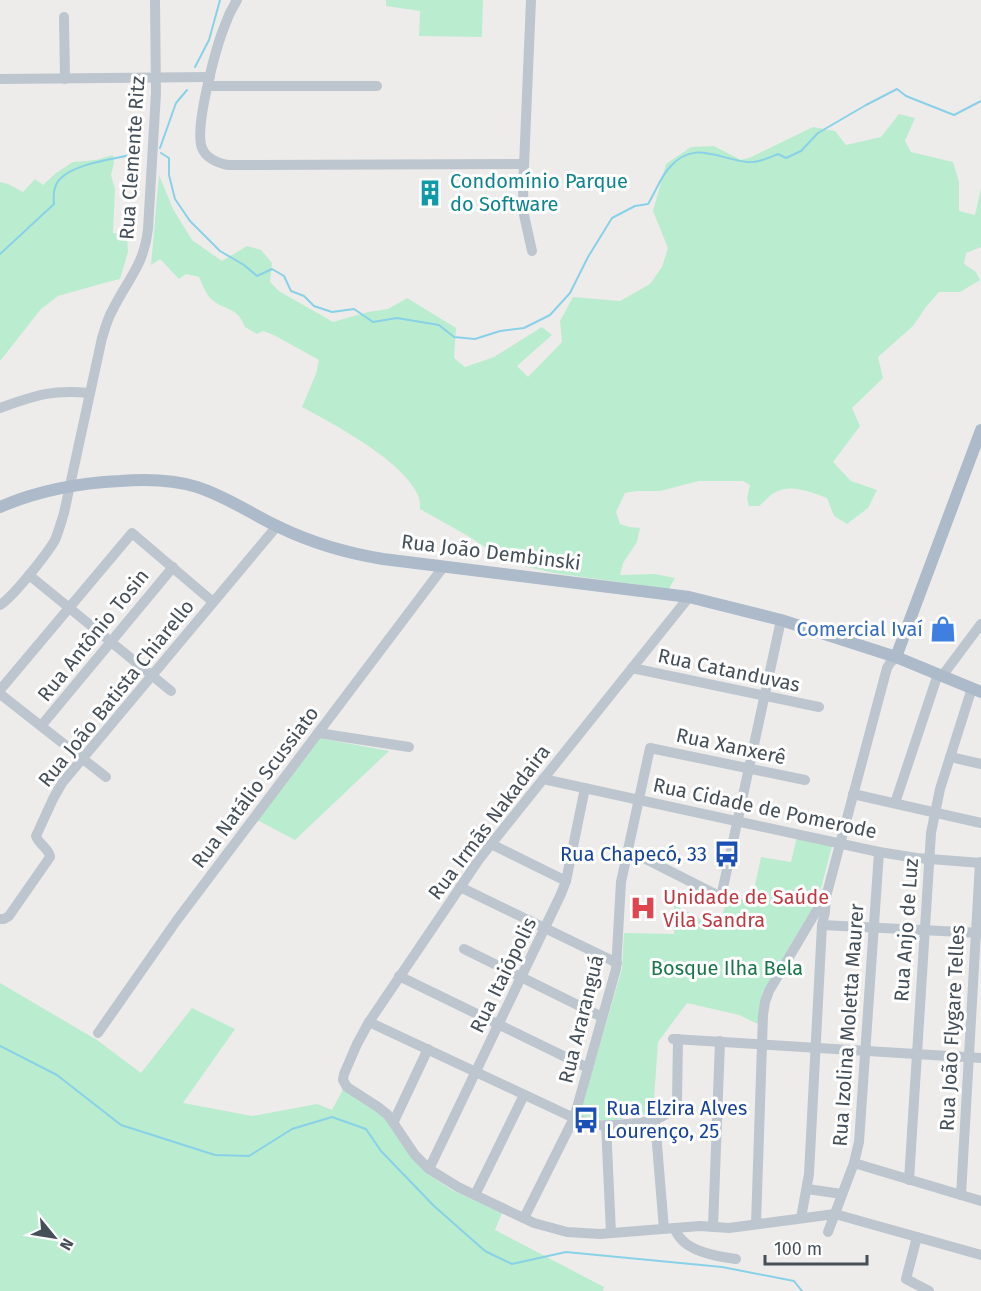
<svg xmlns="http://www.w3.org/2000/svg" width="981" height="1291" font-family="'Fira Sans',sans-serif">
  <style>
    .green { fill: #baeccf }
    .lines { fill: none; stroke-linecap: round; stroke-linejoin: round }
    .stream { stroke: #89d1e7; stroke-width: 2 }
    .minor { stroke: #bdc6ce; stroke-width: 10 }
    .major { stroke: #acbaca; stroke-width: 12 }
    .labels { text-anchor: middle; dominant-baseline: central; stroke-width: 6; stroke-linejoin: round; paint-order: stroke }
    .street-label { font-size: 20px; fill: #454f58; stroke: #fff }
    .culture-label { font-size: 20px; fill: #0d838f; stroke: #fff; text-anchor: start }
    .shop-label { font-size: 20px; fill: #366cbe; stroke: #fff; text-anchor: end }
    .transit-label { font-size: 20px; fill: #164399; stroke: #fff; text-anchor: end }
    .health-label { font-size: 20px; fill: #be3a42; stroke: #fff; text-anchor: start }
    .park-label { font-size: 20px; fill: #1a754a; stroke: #fff }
  </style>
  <rect width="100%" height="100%" fill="#eeeceb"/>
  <!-- green -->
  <g class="green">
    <polygon points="386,0 483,0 482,37 419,36 420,11 386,6"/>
    <path d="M899 114 915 118 905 141 911 152 953 162 959 182V211L975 215 981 188V247L966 253 964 264 976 272 980 280 960 292H939L926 307 913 326 878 357 883 378 852 408 860 426 833 462 851 481 877 490 868 508 847 524 834 516 827 498C811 492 790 483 774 493 769 496 764 502 759 506H749L747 498 750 485 743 481H699L660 491H637L625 493 616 512 620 524 629 527 640 528 637 542 623 563 620 575 655 574 675 578 669 589 554 573 499 560 485 547 468 536 420 509C420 505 420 499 418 495 402 460 335 425 302 407L316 374 319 360 274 335 263 331 257 334 245 327C236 305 226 312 211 299 206 294 202 284 199 277L186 274 179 279 160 259 151 265 159 175 173 209 192 240 222 261 247 246 261 250 272 263 270 282 279 291 333 322 368 312 388 309 407 298 456 328 454 358 465 367 494 357 542 327 552 335 517 366 528 377 562 342 560 321 573 297 620 301 650 284 662 267 668 248 653 211 666 164 691 147 714 146 741 160 751 157 813 127 835 131 846 145 881 137Z"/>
    <polygon points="113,155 114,163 111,175 115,189 113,233 127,235 128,252 120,279 104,283 58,296 41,309 0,361 0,182 8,184 23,192 35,179 43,185 56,173 73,162 96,160"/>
    <polygon points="319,738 389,751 295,840 257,820"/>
    <polygon points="797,836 832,846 819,896 763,992 758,1024 739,1015 687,1003 658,1042 653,1113 609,1121 579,1116 622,969 624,933 674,934 674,905 711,924 720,925 727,897 752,899 761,857 791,862"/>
    <polygon points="0,983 97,1040 141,1073 192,1008 235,1029 183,1103 252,1116 317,1104 332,1110 343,1089 385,1117 426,1173 452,1190 502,1213 495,1230 604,1287 603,1291 0,1291"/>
  </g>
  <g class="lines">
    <!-- stream -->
    <g class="stream">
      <polyline points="195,67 209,40 220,0"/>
      <polyline points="160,148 176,103 187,90"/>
      <path d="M161 153 169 158V175L175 199 190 221 220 251 244 265 257 276 272 269 284 276 291 291 304 296 314 306 332 312 354 309 373 322 397 318 439 325 454 337 475 339 500 331 524 328 550 315 570 293 588 257 612 218 635 206 648 204C655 193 660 178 669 168 693 139 718 159 747 162 758 163 768 158 778 154L786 158 801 151 818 133 866 105 897 89 906 96 954 115 981 101"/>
      <path d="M0 254 54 204C53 195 54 184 61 178 78 162 117 159 139 153"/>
      <polyline points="0,1046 57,1075 121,1125 215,1155 249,1156 292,1129 332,1117 366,1129 381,1151 434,1206 485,1251 512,1264 566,1252 722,1267 794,1281 802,1291"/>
    </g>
    <!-- minor -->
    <g class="minor">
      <path d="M237 0C232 8 228 16 225 25 216 47 194 128 202 148 206 158 218 163 228 165L524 164"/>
      <polyline points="531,0 523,189 524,215 532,251"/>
      <polyline points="64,17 65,79"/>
      <polyline points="0,79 210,77"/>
      <polyline points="208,86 377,86"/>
      <path d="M0 408C34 396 52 389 89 393"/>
      <polyline points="29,575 171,691"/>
      <polyline points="689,597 480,858 369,1022 357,1044 344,1074 343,1080 347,1087 378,1107 388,1115 415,1155 429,1169 458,1187 534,1223 567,1232 600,1234 700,1226 729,1228 835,1214 981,1255"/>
      <path d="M0 605C13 597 47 554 55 540 59 531 61 522 64 513L102 338C105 329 107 320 112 311 127 280 144 266 148 229L156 93 155 0"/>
      <polyline points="632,668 819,707"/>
      <polyline points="942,676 981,624"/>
      <polyline points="0,690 132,533 213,602"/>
      <polyline points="0,694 106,777"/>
      <polyline points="41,726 173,567"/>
      <polyline points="318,733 409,747"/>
      <polyline points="950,757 981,764"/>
      <polyline points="543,779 879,852 917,858 981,863"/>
      <polyline points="853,794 981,823"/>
      <polyline points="895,803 938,674"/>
      <polyline points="491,844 566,881"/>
      <polyline points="628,850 721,897 781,620"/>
      <polyline points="460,887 617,963"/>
      <path d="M0 919H4L9 916 50 857C49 848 39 845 36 836L53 799 62 783 277 526"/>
      <polyline points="822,925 981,933"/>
      <polyline points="464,949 602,1017"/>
      <polyline points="399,976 588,1068"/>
      <path d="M369 1022 574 1118C582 1121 589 1124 597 1125 607 1126 648 1123 657 1119 666 1115 675 1110 677 1101L678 1039"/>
      <polyline points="98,1033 177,920 444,566"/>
      <polyline points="673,1039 981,1058"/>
      <polyline points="655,1120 664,1229"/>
      <polyline points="394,1121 428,1049"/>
      <polyline points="606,1125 611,1233"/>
      <polyline points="854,1163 981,1201"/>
      <polyline points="429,1169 561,894 566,881 585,788"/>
      <polyline points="909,1180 931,833 940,789 972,688"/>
      <polyline points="807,1189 842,1194"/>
      <polyline points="475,1195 524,1095"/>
      <polyline points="961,1195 980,862"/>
      <polyline points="524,1218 574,1118 616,969 621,882 650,748 805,780"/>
      <polyline points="801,1218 809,1174 822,925 825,912 826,896"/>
      <polyline points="756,1224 763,1015 765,1002 769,991 827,893 887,668 890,663 896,657"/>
      <polyline points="713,1227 720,1041"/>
      <path d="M674 1228C676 1232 679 1237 682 1240 693 1252 720 1257 736 1259"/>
      <polyline points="828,1232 854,1163 859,1142 879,852"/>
      <polyline points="917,1237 906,1279 929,1291"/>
    </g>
    <!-- major -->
    <g class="major">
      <path d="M0 507C39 490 78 483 120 481 146 479 171 479 197 487 226 496 251 514 279 527 312 543 346 553 383 559L689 597 781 620 896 657 981 692"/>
      <polyline points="896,657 981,430"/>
    </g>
  </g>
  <!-- icons -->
  <defs>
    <g id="building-bare" transform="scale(2.07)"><path d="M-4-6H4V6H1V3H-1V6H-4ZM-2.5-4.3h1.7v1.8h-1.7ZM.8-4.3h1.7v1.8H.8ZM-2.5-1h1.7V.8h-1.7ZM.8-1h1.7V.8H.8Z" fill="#0f9aa8" stroke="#fff" stroke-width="2.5" paint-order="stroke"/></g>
    <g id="shop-bare" transform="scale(2.07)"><path d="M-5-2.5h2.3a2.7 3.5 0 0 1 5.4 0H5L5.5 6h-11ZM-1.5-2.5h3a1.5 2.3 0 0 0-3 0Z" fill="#3f7fe0" stroke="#fff" stroke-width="2.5" paint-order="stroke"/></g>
    <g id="bus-bare" transform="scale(2.07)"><path d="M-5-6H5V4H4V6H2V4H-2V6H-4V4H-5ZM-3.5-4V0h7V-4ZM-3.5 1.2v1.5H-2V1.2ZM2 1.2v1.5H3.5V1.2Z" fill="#1a4fb4" stroke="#fff" stroke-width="2.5" paint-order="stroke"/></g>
    <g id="hospital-bare" transform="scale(2.07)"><path d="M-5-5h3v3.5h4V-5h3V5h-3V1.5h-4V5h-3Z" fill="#e0444e" stroke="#fff" stroke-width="2.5" paint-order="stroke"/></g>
  </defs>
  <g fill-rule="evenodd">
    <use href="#building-bare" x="430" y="193"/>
    <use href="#shop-bare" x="943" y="629"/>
    <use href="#bus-bare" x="727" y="854"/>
    <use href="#hospital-bare" x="643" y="908"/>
    <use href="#bus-bare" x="586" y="1120"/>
  </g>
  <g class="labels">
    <!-- street labels -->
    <g class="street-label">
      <text transform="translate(132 158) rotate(-86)">Rua Clemente Ritz</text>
      <text transform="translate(491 552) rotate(7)">Rua João Dembinski</text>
      <text transform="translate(93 635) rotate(-51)">Rua Antônio Tosin</text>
      <text transform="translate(729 670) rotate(12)">Rua Catanduvas</text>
      <text transform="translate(116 693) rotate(-51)">Rua João Batista Chiarello</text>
      <text transform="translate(731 746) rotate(12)">Rua Xanxerê</text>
      <text transform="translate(255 787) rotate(-53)">Rua Natálio Scussiato</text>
      <text transform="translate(765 808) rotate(12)">Rua Cidade de Pomerode</text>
      <text transform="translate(489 822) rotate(-53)">Rua Irmãs Nakadaira</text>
      <text transform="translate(906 930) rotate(-86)">Rua Anjo de Luz</text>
      <text transform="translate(503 975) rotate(-64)">Rua Itaiópolis</text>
      <text transform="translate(581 1019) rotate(-76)">Rua Araranguá</text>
      <text transform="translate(848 1025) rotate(-86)">Rua Izolina Moletta Maurer</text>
      <text transform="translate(952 1028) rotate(-87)">Rua João Flygare Telles</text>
    </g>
    <!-- culture labels -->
    <g class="culture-label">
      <text x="450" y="181">Condomínio Parque<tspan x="450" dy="23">do Software</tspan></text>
    </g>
    <!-- shop labels -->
    <g class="shop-label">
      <text x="923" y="629">Comercial Ivaí</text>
    </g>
    <!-- transit labels -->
    <g class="transit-label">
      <text x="707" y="854">Rua Chapecó, 33</text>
      <text x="606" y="1108" text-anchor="start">Rua Elzira Alves<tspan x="606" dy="23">Lourenço, 25</tspan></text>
    </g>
    <!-- health labels -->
    <g class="health-label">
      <text x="663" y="897">Unidade de Saúde<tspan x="663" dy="23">Vila Sandra</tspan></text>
    </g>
    <!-- park labels -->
    <g class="park-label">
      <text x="727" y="968">Bosque Ilha Bela</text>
    </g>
  </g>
  <!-- north arrow -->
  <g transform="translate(54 1237) rotate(120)" stroke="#ffffff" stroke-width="4.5" paint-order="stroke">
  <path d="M0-4.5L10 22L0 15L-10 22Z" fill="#454f58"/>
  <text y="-9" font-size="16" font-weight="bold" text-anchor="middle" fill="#454f58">N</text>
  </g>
  <!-- scale -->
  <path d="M765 1255v9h102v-9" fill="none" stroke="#454f58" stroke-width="3"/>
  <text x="774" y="1255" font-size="18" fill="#454f58" stroke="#ffffff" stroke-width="4.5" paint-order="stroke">100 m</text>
</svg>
